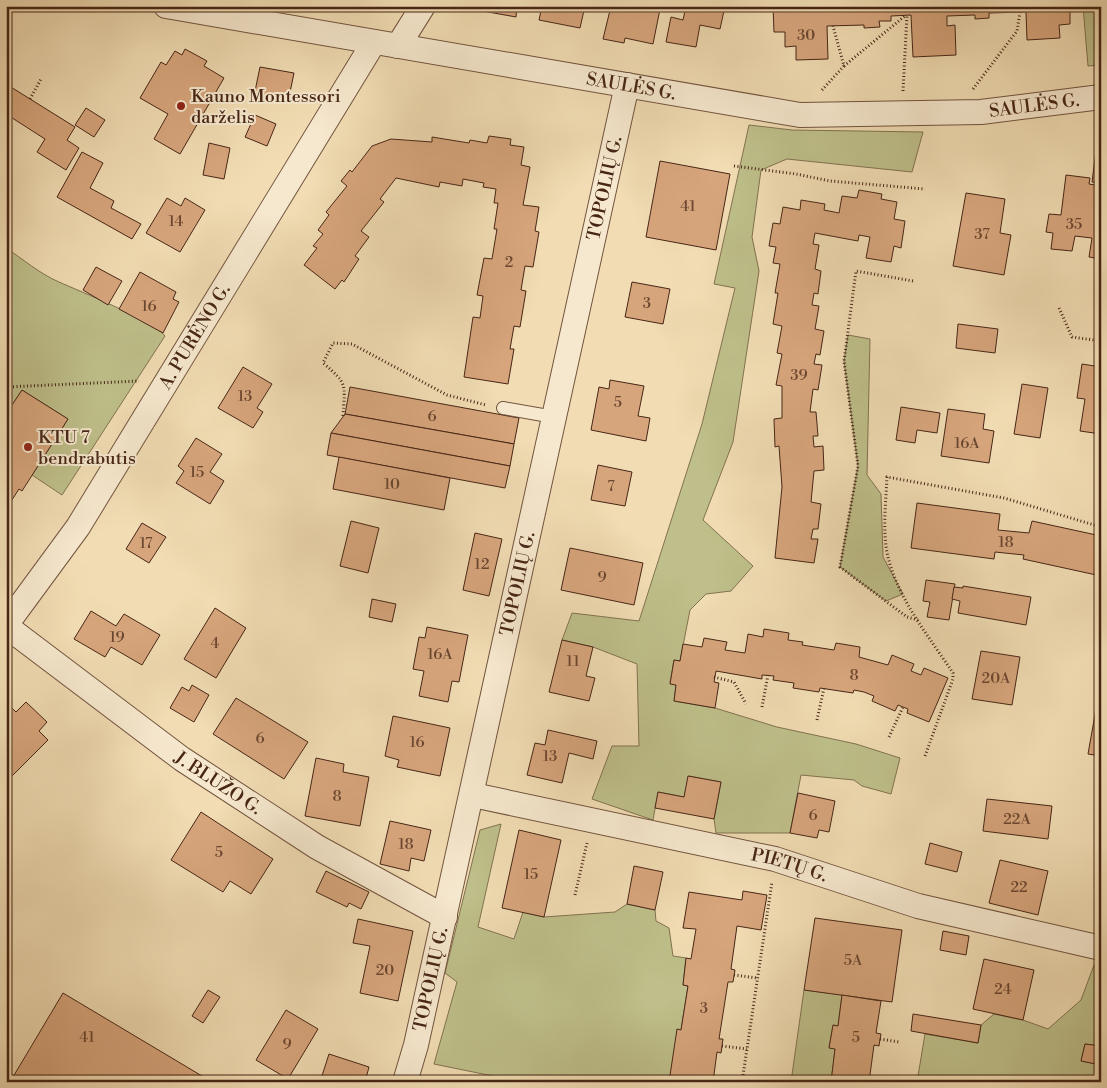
<svg xmlns="http://www.w3.org/2000/svg" width="1107" height="1088" font-family="'Libre Bodoni',serif">
  <style>
    .green { fill: #bebf8a; stroke: #827250 }
    .building { fill: #d7a57c; stroke: #472617 }
    .lines { fill: none; stroke-linecap: round; stroke-linejoin: round }
    .service-casing { stroke: #72543e; stroke-width: 14 }
    .minor-casing { stroke: #72543e; stroke-width: 26 }
    .path { stroke: #472617; stroke-width: 3; stroke-dasharray: 1 2.5; stroke-linecap: butt }
    .service { stroke: #f6e8ce; stroke-width: 12 }
    .minor { stroke: #f6e8ce; stroke-width: 24 }
    .poi-dot { fill: #8f2418; stroke: #f6e8ce; stroke-width: 2 }
    .labels { text-anchor: middle; dominant-baseline: central; stroke-width: 4; stroke-linejoin: round; paint-order: stroke }
    .number-label { font-size: 15px; fill: #6b4630 }
    .street-label { font-size: 18px; fill: #472617; stroke: #f6e8ce }
    .poi-label { font-size: 18px; fill: #472617; stroke: #f6e8ce; text-anchor: start }
  </style>
  <rect width="100%" height="100%" fill="#f1dcb3"/>
  <filter id="stains"><feTurbulence type="fractalNoise" baseFrequency=".004" numOctaves="4"/><feColorMatrix values="0 0 0 0 .2 0 0 0 0 .09 0 0 0 0 .02 0 0 0 .5 -.17"/></filter>
  <radialGradient id="worn" r=".72"><stop offset=".6" stop-color="#630" stop-opacity="0"/><stop offset="1" stop-color="#630" stop-opacity=".3"/></radialGradient>
  <!-- green -->
  <g class="green">
    <polygon points="1083,6 1101,6 1101,65 1088,66"/>
    <polygon points="749,125 792,130 923,132 912,172 787,159 761,170 752,237 759,271 733,442 703,520 753,566 731,591 706,594 690,610 680,661 674,660 670,683 676,685 674,701 715,708 777,727 856,744 900,758 891,794 862,786 854,780 801,775 790,833 716,833 714,819 721,782 689,776 684,797 658,792 653,820 592,799 612,746 639,746 637,664 593,647 562,640 572,613 639,621 702,424 735,288 714,284"/>
    <path d="M6 248C23 259 40 274 59 282 79 291 154 321 165 336L62 495 32 475 68 419 22 390 6 414Z"/>
    <polygon points="848,335 870,339 867,475 881,494 883,557 903,594 886,601 840,567 858,466 844,361"/>
    <polygon points="501,824 478,927 514,939 523,912 544,917 615,912 627,904 655,910 656,921 669,928 673,956 686,958 683,985 688,986 681,1030 669,1082 522,1082 434,1064 457,982 445,973 480,830"/>
    <polygon points="1094,965 1101,966 1101,1046 1085,1044 1081,1061 1101,1065 1101,1082 917,1082 925,1034 978,1043 981,1025 994,1014 1023,1020 1048,1029 1081,1000"/>
    <polygon points="804,990 842,995 838,1026 833,1025 829,1047 835,1049 831,1082 791,1082"/>
  </g>
  <!-- building -->
  <g class="building">
    <polygon points="478,6 517,6 516,17 477,10"/>
    <polygon points="542,6 585,6 580,28 539,20"/>
    <polygon points="611,6 642,9 642,6 646,6 660,9 653,44 625,38 624,43 603,39"/>
    <polygon points="686,6 725,6 720,29 700,25 696,47 666,42 671,17 683,20"/>
    <polygon points="773,6 1080,6 1080,11 1070,12 1070,24 1059,25 1060,38 1027,40 1026,12 989,13 989,18 975,19 975,15 947,16 947,26 955,25 956,55 913,57 911,15 891,16 891,21 879,21 880,27 864,28 864,25 827,26 828,59 796,60 796,46 785,47 785,32 774,32"/>
    <polygon points="185,49 207,61 204,66 224,78 180,154 154,139 168,114 140,98 161,62 166,65 175,51 182,55"/>
    <polygon points="260,67 294,73 288,102 254,96"/>
    <polygon points="6,84 75,127 67,140 79,148 66,170 37,152 45,139 6,114"/>
    <polygon points="86,108 105,120 94,137 75,125"/>
    <polygon points="255,115 276,124 267,146 245,137"/>
    <polygon points="489,136 511,139 510,145 524,147 521,165 530,167 523,205 539,207 535,231 539,232 533,267 525,266 521,290 526,291 520,327 514,326 510,349 514,349 508,384 464,377 473,317 480,318 483,296 477,295 484,258 492,259 497,229 494,229 498,203 494,203 496,189 483,187 484,183 463,179 462,186 440,182 439,187 396,178 380,199 384,202 361,231 369,237 355,256 359,259 344,282 342,280 335,289 304,265 317,248 313,246 323,234 318,230 329,215 326,212 347,186 341,181 350,170 352,172 372,146 391,139 432,142 432,137 469,143 470,140 487,143"/>
    <polygon points="209,143 230,148 224,179 203,175"/>
    <polygon points="1097,143 1101,143 1101,183 1092,182"/>
    <polygon points="82,152 103,163 90,188 114,201 111,208 141,224 132,239 57,197"/>
    <polygon points="660,161 730,174 716,250 646,237"/>
    <polygon points="1066,175 1090,178 1089,184 1101,186 1101,259 1089,257 1092,238 1075,236 1072,251 1051,249 1053,233 1046,232 1049,214 1061,215"/>
    <polygon points="859,190 882,194 881,199 897,202 894,219 905,221 901,248 894,246 891,262 866,258 870,237 859,235 858,241 815,233 813,244 819,245 815,269 821,271 818,294 814,293 812,305 819,306 815,329 824,331 820,355 816,354 814,364 822,365 818,390 813,389 810,412 816,412 818,436 813,436 814,447 823,446 824,470 814,471 811,502 821,504 818,529 813,529 811,539 818,539 814,563 775,558 782,487 779,446 775,447 774,419 782,418 782,386 776,385 782,354 777,353 782,326 773,324 778,293 775,293 780,264 773,263 776,247 769,246 773,223 780,224 783,207 800,210 801,200 825,204 824,210 839,213 842,196 857,198"/>
    <polygon points="966,193 1005,199 1000,233 1011,235 1004,275 953,266"/>
    <polygon points="167,198 181,206 185,198 205,210 180,252 146,233"/>
    <polygon points="96,267 122,281 108,305 83,290"/>
    <polygon points="140,272 176,292 173,299 179,302 163,333 119,309"/>
    <polygon points="632,282 670,289 663,324 625,317"/>
    <polygon points="958,324 998,329 995,353 956,348"/>
    <polygon points="1082,364 1101,367 1101,434 1080,431 1085,399 1077,398"/>
    <polygon points="243,367 272,384 257,408 263,412 253,428 218,408"/>
    <polygon points="610,380 644,386 638,416 650,418 646,441 591,430 599,387 609,389"/>
    <polygon points="1022,384 1048,388 1040,438 1014,434"/>
    <polygon points="350,387 519,418 514,444 345,414"/>
    <polygon points="22,390 68,419 22,491 19,489 6,509 6,414"/>
    <polygon points="901,407 940,413 937,433 917,430 915,443 896,440"/>
    <polygon points="948,409 985,414 983,429 994,431 989,463 941,456"/>
    <polygon points="345,414 514,444 510,466 331,433"/>
    <polygon points="331,433 510,466 505,488 327,455"/>
    <polygon points="196,438 222,454 210,472 224,481 210,504 176,483 184,471 178,466"/>
    <polygon points="339,457 450,478 444,510 333,489"/>
    <polygon points="598,465 632,472 625,506 591,500"/>
    <polygon points="917,503 1000,514 998,530 1029,533 1032,521 1101,536 1101,576 1023,559 1024,555 995,552 994,559 911,548"/>
    <polygon points="351,521 379,528 368,573 340,566"/>
    <polygon points="142,523 166,537 149,563 126,549"/>
    <polygon points="475,533 502,539 489,596 463,590"/>
    <polygon points="570,548 643,563 634,605 561,590"/>
    <polygon points="926,580 955,584 949,620 927,617 930,602 923,601"/>
    <polygon points="963,586 1031,597 1026,625 958,613 960,601 952,599 954,587 963,588"/>
    <polygon points="372,599 396,604 392,622 369,617"/>
    <polygon points="215,608 246,628 216,678 184,659"/>
    <polygon points="91,611 116,626 124,614 160,635 142,665 111,647 105,657 74,639"/>
    <polygon points="427,627 468,635 459,682 452,681 448,702 419,696 424,671 413,669 419,637 425,638"/>
    <polygon points="764,629 789,633 788,640 803,642 802,645 834,650 836,643 860,647 859,657 888,665 892,655 914,664 911,671 921,675 924,668 948,678 929,722 907,713 908,709 898,705 895,711 872,701 874,696 864,692 854,690 853,693 820,688 819,692 793,688 794,683 773,680 774,676 762,675 762,679 716,671 714,682 719,683 715,708 674,701 676,685 670,684 674,660 680,661 683,644 702,647 704,638 727,642 725,650 745,653 748,634 763,637"/>
    <polygon points="562,640 593,647 586,676 595,678 589,701 549,692"/>
    <polygon points="981,651 1020,657 1012,705 972,699"/>
    <polygon points="192,685 209,695 194,722 170,708 182,687 189,691"/>
    <polygon points="236,698 308,742 284,779 213,734"/>
    <polygon points="26,702 47,722 39,731 48,740 6,782 6,708 9,705 16,712"/>
    <polygon points="1096,709 1101,710 1101,756 1088,754"/>
    <polygon points="393,716 450,728 440,776 397,767 399,760 385,756"/>
    <polygon points="548,730 597,741 593,759 569,753 562,783 527,775 535,743 545,745"/>
    <polygon points="316,758 344,764 343,772 369,777 360,826 305,816"/>
    <polygon points="688,776 721,782 714,819 655,808 658,792 684,797"/>
    <polygon points="798,793 835,801 829,832 819,830 817,838 790,833"/>
    <polygon points="987,799 1052,806 1048,839 983,831"/>
    <polygon points="201,812 273,859 251,894 230,881 223,892 171,860"/>
    <polygon points="390,821 431,830 424,861 411,858 409,871 380,864"/>
    <polygon points="519,830 561,840 544,917 502,908"/>
    <polygon points="930,843 962,852 957,872 925,864"/>
    <polygon points="1000,860 1048,871 1038,915 989,903"/>
    <polygon points="634,866 663,872 655,910 627,904"/>
    <polygon points="326,871 369,892 361,909 349,903 347,907 316,892"/>
    <polygon points="743,891 767,895 761,930 737,926 731,969 735,970 733,982 728,982 719,1039 723,1039 721,1053 717,1052 713,1082 669,1082 677,1029 681,1030 688,986 683,985 686,958 691,959 696,929 683,928 689,892 742,900"/>
    <polygon points="815,918 902,930 892,1002 804,990"/>
    <polygon points="358,919 413,931 398,1001 360,993 370,946 353,943"/>
    <polygon points="943,931 969,936 966,955 940,950"/>
    <polygon points="984,959 1034,970 1023,1020 973,1009"/>
    <polygon points="208,990 220,997 203,1023 192,1016"/>
    <polygon points="63,993 212,1082 10,1082"/>
    <polygon points="842,995 881,1001 876,1033 881,1034 880,1039 879,1046 874,1045 869,1082 831,1082 835,1049 829,1048 833,1025 838,1026"/>
    <polygon points="286,1010 318,1029 288,1079 256,1060"/>
    <polygon points="913,1014 981,1025 978,1043 911,1031"/>
    <polygon points="1085,1044 1101,1046 1101,1065 1081,1061"/>
    <polygon points="329,1054 369,1067 365,1082 320,1082"/>
  </g>
  <g class="lines">
    <!-- service casing -->
    <g class="service-casing">
      <polyline id="service" points="503,408 554,417"/>
    </g>
    <!-- minor casing -->
    <g class="minor-casing">
      <g id="minor">
        <path id="s1" d="M166 6 800 115 981 112 1101 97"/>
        <polyline points="398,46 423,6"/>
        <path id="s2" d="M6 625 78 527 374 42"/>
        <path id="s3" d="M6 626 182 759 317 847 445 917"/>
        <path id="s4" d="M473 795 775 859 918 906 1101 948"/>
        <path id="s5" d="M405 1082 416 1045 627 85"/>
      </g>
    </g>
    <!-- path -->
    <g class="path">
      <polyline points="1098,6 1101,12"/>
      <polyline points="844,66 906,15"/>
      <polyline points="973,89 1017,31 1020,12"/>
      <polyline points="822,90 844,66 833,26"/>
      <polyline points="903,91 907,15"/>
      <polyline points="30,99 41,79"/>
      <polyline points="734,166 796,174 830,181 925,189"/>
      <polyline points="913,281 856,271 844,361 858,466 840,567 907,617 918,620"/>
      <polyline points="1059,308 1072,337 1101,341"/>
      <polyline points="6,387 139,381"/>
      <path d="M343 416C345 384 348 384 323 363L333 343 352 344 447 395 486 405"/>
      <polyline points="714,677 734,682 746,704"/>
      <polyline points="762,707 768,675"/>
      <polyline points="817,720 824,688"/>
      <polyline points="889,737 903,707"/>
      <path d="M925 756 953 679V673C930 638 898 599 888 557 882 532 886 503 887 477L1004 498 1101 527"/>
      <polyline points="575,895 587,843"/>
      <polyline points="734,975 757,978"/>
      <polyline points="880,1039 899,1042"/>
      <polyline points="722,1046 747,1049"/>
      <polyline points="742,1082 772,882"/>
    </g>
    <!-- service -->
    <use href="#service" class="service"/>
    <!-- minor -->
    <use href="#minor" class="minor"/>
  </g>
  <!-- markers -->
  <g class="poi-dot">
    <circle cx="181" cy="106" r="5"/>
    <circle cx="28" cy="447" r="5"/>
  </g>
  <g class="labels">
    <!-- number labels -->
    <g class="number-label">
      <text x="806" y="35">30</text>
      <text x="688" y="206">41</text>
      <text x="176" y="221">14</text>
      <text x="1074" y="224">35</text>
      <text x="982" y="234">37</text>
      <text x="509" y="262">2</text>
      <text x="647" y="303">3</text>
      <text x="149" y="306">16</text>
      <text x="799" y="375">39</text>
      <text x="245" y="396">13</text>
      <text x="618" y="402">5</text>
      <text x="432" y="416">6</text>
      <text x="967" y="443">16A</text>
      <text x="197" y="472">15</text>
      <text x="392" y="484">10</text>
      <text x="611" y="486">7</text>
      <text x="1006" y="542">18</text>
      <text x="146" y="543">17</text>
      <text x="482" y="564">12</text>
      <text x="602" y="577">9</text>
      <text x="117" y="637">19</text>
      <text x="215" y="643">4</text>
      <text x="440" y="654">16A</text>
      <text x="573" y="661">11</text>
      <text x="854" y="675">8</text>
      <text x="996" y="678">20A</text>
      <text x="260" y="738">6</text>
      <text x="417" y="742">16</text>
      <text x="550" y="756">13</text>
      <text x="337" y="796">8</text>
      <text x="813" y="815">6</text>
      <text x="1017" y="819">22A</text>
      <text x="406" y="844">18</text>
      <text x="219" y="852">5</text>
      <text x="531" y="874">15</text>
      <text x="1019" y="887">22</text>
      <text x="853" y="960">5A</text>
      <text x="385" y="970">20</text>
      <text x="1003" y="989">24</text>
      <text x="704" y="1008">3</text>
      <text x="87" y="1037">41</text>
      <text x="856" y="1037">5</text>
      <text x="287" y="1044">9</text>
    </g>
    <!-- street labels -->
    <g class="street-label">
      <text stroke="none"><textPath href="#s1" startOffset="472">SAULĖS G.</textPath></text>
      <text stroke="none"><textPath href="#s1" startOffset="878">SAULĖS G.</textPath></text>
      <text stroke="none"><textPath href="#s5" startOffset="916">TOPOLIŲ G.</textPath></text>
      <text stroke="none"><textPath href="#s2" startOffset="345">A. PURĖNO G.</textPath></text>
      <text stroke="none"><textPath href="#s5" startOffset="511">TOPOLIŲ G.</textPath></text>
      <text stroke="none"><textPath href="#s3" startOffset="264">J. BLUŽO G.</textPath></text>
      <text stroke="none"><textPath href="#s4" startOffset="324">PIETŲ G.</textPath></text>
      <text stroke="none"><textPath href="#s5" startOffset="106">TOPOLIŲ G.</textPath></text>
    </g>
    <!-- poi labels -->
    <g class="poi-label">
      <text x="191" y="96">Kauno Montessori<tspan x="191" dy="21">darželis</tspan></text>
      <text x="38" y="437">KTU 7<tspan x="38" dy="21">bendrabutis</tspan></text>
    </g>
  </g>
  <!-- margin -->
  <rect width="1107" height="1088" fill="none" stroke="#f1dcb3" stroke-width="25"/>
  <rect x="8" y="8" width="1092" height="1073" fill="none" stroke="#472617" stroke-width="2.5"/>
  <rect x="12" y="12" width="1082" height="1063" fill="none" stroke="#472617"/>
  <rect width="100%" height="100%" filter="url(#stains)"/>
  <rect width="100%" height="100%" fill="url(#worn)"/>
</svg>
